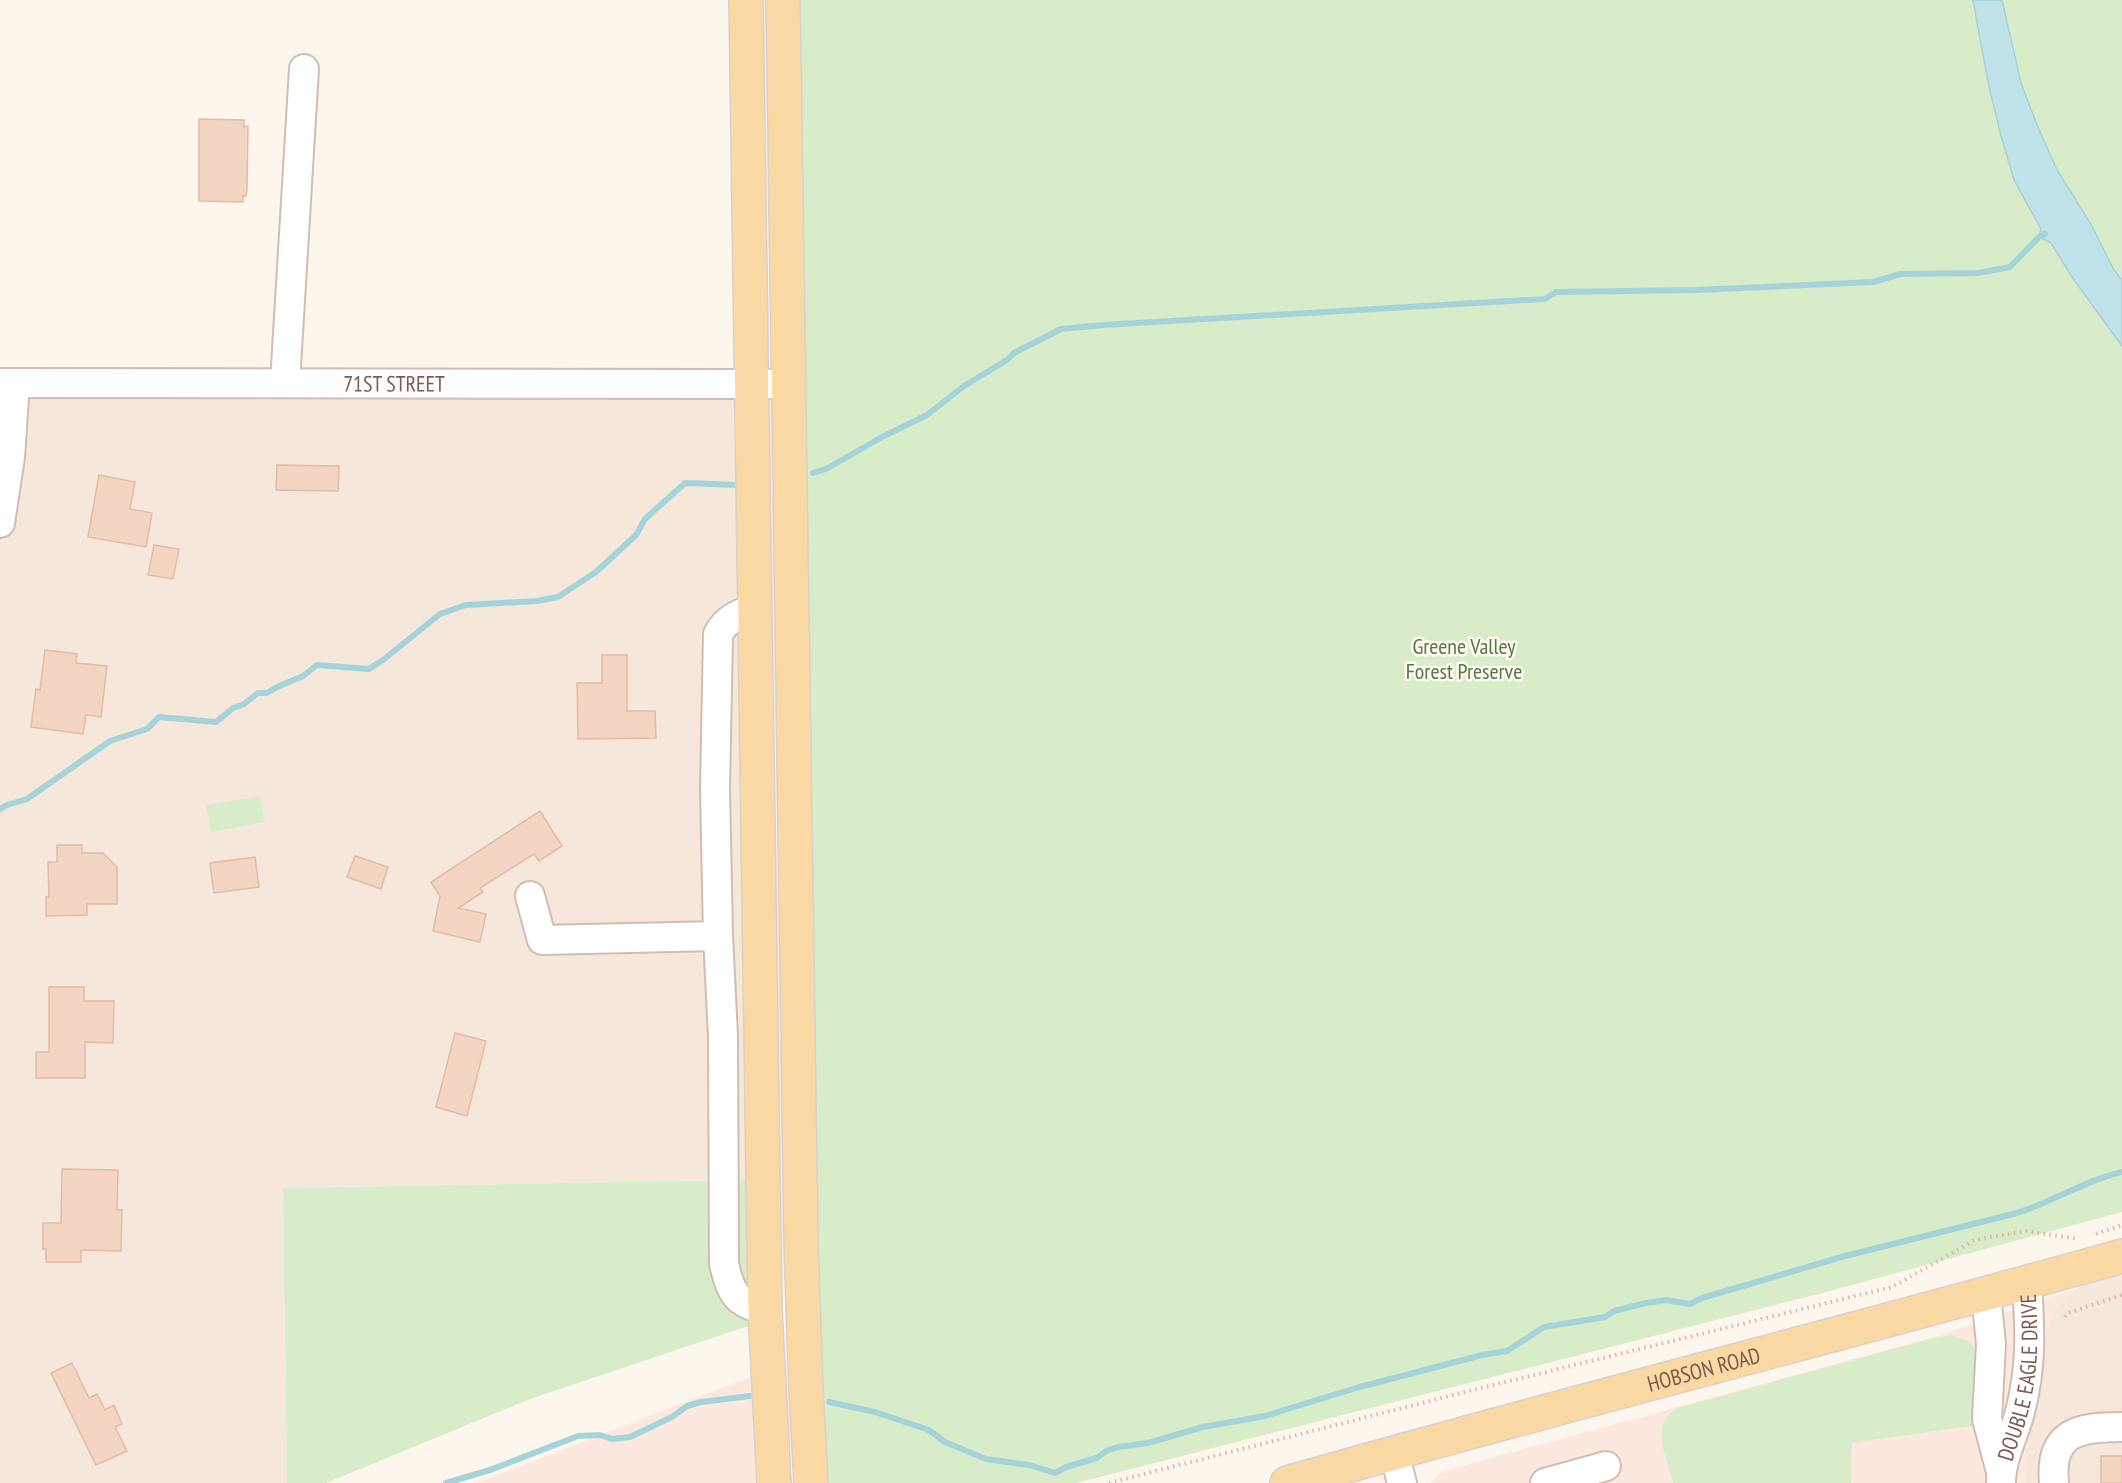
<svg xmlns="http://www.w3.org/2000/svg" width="2122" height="1483" font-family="'PT Sans Narrow',sans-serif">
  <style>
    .residential { fill: #f5e8da }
    .commercial { fill: #fde8e0 }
    .green { fill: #d8ecc9 }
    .water { fill: #bfe3e8; stroke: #a5d3da; stroke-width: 1.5 }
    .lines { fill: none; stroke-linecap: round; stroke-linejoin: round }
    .stream { stroke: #a5d3da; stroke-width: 6 }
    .building { fill: #f3d5c3; stroke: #e6bba3; stroke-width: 1.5 }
    .minor-casing { stroke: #d1beb0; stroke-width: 32 }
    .major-casing { stroke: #dad1cd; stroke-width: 36 }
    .path { stroke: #d9b8a5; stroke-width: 4; stroke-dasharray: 1.5 4.5; stroke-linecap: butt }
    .minor { stroke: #fff; stroke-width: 28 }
    .major { stroke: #fbd9a5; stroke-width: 33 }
    .labels { text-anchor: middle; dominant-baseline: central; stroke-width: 5; stroke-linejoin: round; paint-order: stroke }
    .street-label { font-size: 22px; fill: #7a5c4d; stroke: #fffaf3 }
    .park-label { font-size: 22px; fill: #537a41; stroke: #fffaf3 }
  </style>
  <rect width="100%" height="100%" fill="#fdf6ec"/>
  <!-- residential -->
  <g class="residential">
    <polygon points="741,394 746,1180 283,1188 287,1483 0,1483 0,395"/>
    <polygon points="2122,1274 2122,1483 2027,1483 2027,1449 2043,1341 2057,1306 2076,1289 2090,1282"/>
  </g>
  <!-- commercial -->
  <g class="commercial">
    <polygon points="2076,1289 2057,1306 2043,1341 2027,1449 2027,1483 1431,1483 1438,1475 1451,1469 1941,1335"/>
    <polygon points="755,1375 761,1483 477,1483 600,1435"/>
  </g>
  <!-- green -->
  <g class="green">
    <polygon points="797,0 2122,0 2122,1212 1826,1292 1076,1483 826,1483 816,1249"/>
    <polygon points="260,796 265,822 211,832 206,805"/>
    <polygon points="746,1180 748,1326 530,1399 326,1483 287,1483 283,1188"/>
    <path d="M1950 1335 1969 1341 1979 1355 1978 1425 1852 1443 1851 1483H1673C1667 1457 1648 1424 1678 1408L1941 1336Z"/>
  </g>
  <!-- water -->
  <polygon class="water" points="1973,0 2002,0 2021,83 2037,125 2057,170 2091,224 2114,270 2122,280 2122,346 2072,277 2051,243 2039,237 2041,229 2014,180 2001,136 1988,82"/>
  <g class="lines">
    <!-- stream -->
    <g class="stream">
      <polyline points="813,473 826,469 882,437 927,415 964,386 1007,360 1014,353 1061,329 1103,325 1545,299 1556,292 1698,290 1873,282 1900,274 1978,273 2010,267 2039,237 2045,234"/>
      <polyline points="0,809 7,805 27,799 110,741 147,729 159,717 216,722 233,708 244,704 258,693 267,693 277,687 303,676 317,665 369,669 383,660 440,614 466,605 537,601 558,597 596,572 636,535 645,519 685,483 739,485"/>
      <path d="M829 1402 875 1412 929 1430 945 1442 986 1459 1029 1465 1055 1473 1066 1467 1097 1458 1106 1451 1118 1447 1148 1443 1203 1427 1265 1416 1356 1388 1482 1355 1507 1351 1544 1327 1605 1317 1614 1311 1646 1303 1666 1300 1690 1304 1702 1298 1845 1256 2017 1213C2054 1201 2084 1181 2122 1172"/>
      <polyline points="446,1483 490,1470 578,1436 600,1435 612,1439 630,1437 672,1417 687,1406 701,1402 750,1396"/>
    </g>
  </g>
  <!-- building -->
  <g class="building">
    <polygon points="199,119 244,120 244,127 248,126 247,190 246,196 243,196 243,202 199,201"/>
    <polygon points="277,465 339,466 338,491 276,490"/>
    <polygon points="99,475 135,482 130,509 152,513 146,547 88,537"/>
    <polygon points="154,545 179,549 173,579 148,575"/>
    <polygon points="45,650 77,654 76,663 107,666 101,717 86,715 83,734 31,727 36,689 40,690"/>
    <polygon points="602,655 627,655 627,711 655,711 656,738 578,739 577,683 602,683"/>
    <polygon points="540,811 562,846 539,861 534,854 480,888 483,892 458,908 486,914 480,942 433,931 440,896 431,882"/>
    <polygon points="57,845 82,845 82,853 103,853 117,867 117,904 87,904 87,915 46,916 46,897 49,897 48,862 57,862"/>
    <polygon points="355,856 388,867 381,889 347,877"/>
    <polygon points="255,857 259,887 214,893 210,863"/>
    <polygon points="49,987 84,987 84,1001 114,1001 113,1043 85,1042 85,1078 36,1078 36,1052 49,1052"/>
    <polygon points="455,1033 486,1041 467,1116 436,1107"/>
    <polygon points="62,1169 118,1170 117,1210 122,1210 121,1251 81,1250 81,1262 46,1262 46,1249 43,1249 43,1223 61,1223"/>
    <polygon points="72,1363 89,1398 97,1394 105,1410 114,1405 122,1424 115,1427 127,1451 96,1465 51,1373"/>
    <rect x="2101" y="1456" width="21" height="27"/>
  </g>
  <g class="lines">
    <!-- minor casing -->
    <g class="minor-casing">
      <g id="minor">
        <path id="s1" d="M0 383 788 384"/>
        <polyline points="285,383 304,69"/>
        <polyline points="0,523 10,457 15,383"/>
        <path d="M755 608C739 614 727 618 718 634L715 789 718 936 723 1036 724 1264C730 1291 736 1305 765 1309"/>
        <polyline points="530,896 542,940 718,936"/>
        <polyline points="1986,1294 1991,1344 1987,1419 2001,1472"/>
        <polyline points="1394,1453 1402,1483"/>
        <polyline points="1545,1483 1606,1466"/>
        <path id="s2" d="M2001 1483C2001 1459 2014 1435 2020 1412 2032 1365 2030 1330 2027 1283"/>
        <path d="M2054 1483C2049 1431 2080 1427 2122 1427"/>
      </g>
    </g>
    <!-- major casing -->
    <g class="major-casing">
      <g id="major">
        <polyline points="746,0 765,1309 774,1483"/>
        <polyline points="783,0 801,1244 806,1392 811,1483"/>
        <path id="s3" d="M1287 1483C1564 1404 1844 1334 2122 1256"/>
      </g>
    </g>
    <!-- path -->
    <g class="path">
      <polyline points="2096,1234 2122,1225"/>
      <polyline points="2065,1317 2068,1313 2122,1295"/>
      <polyline points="1109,1483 1469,1391 1892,1287 1975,1240 2025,1231 2079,1239"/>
    </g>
    <!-- minor -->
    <use href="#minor" class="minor"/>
    <!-- major -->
    <use href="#major" class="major"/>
  </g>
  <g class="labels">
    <!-- street labels -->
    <g class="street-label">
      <text stroke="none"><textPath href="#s1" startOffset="394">71ST STREET</textPath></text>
      <text stroke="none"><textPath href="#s3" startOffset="432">HOBSON ROAD</textPath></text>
      <text stroke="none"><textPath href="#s2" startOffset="108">DOUBLE EAGLE DRIVE</textPath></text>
    </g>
    <!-- park labels -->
    <g class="park-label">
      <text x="1464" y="646">Greene Valley<tspan x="1464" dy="25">Forest Preserve</tspan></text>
    </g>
  </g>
</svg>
